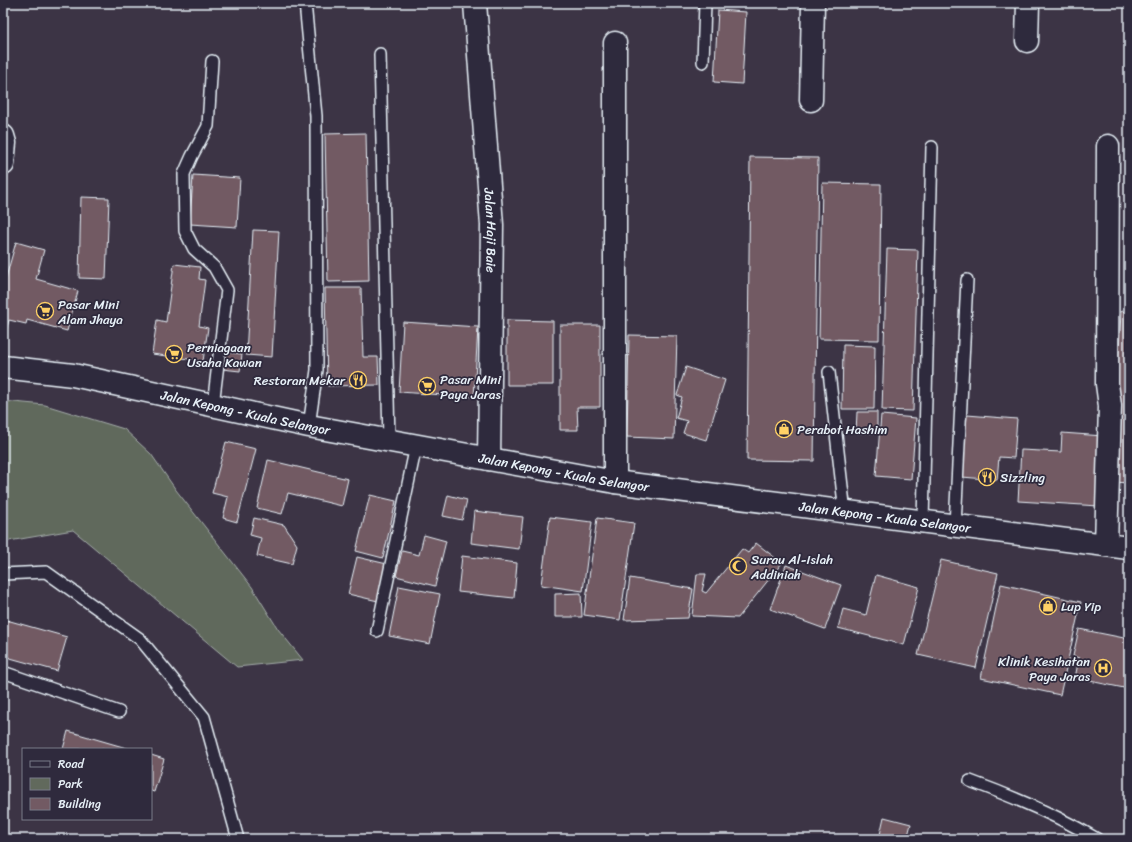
<svg xmlns="http://www.w3.org/2000/svg" width="1132" height="842" font-family="Sriracha,sans-serif">
  <style>
    .green { fill: #61695c; stroke: #a4adaa }
    .building { fill: #725a63; stroke: #e8f1f8 }
    .lines { fill: none; stroke-linecap: round; stroke-linejoin: round }
    .lane-casing { stroke: #e8f1f8; stroke-width: 14 }
    .street-casing { stroke: #e8f1f8; stroke-width: 25 }
    .highway-casing { stroke: #e8f1f8; stroke-width: 25 }
    .lane { stroke: #2f2a3d; stroke-width: 11 }
    .street { stroke: #2f2a3d; stroke-width: 22 }
    .highway { stroke: #2f2a3d; stroke-width: 22 }
    .labels { text-anchor: middle; dominant-baseline: central; stroke-width: 3.5; stroke-linejoin: round; paint-order: stroke }
    .street-label { font-size: 13px; fill: #e8f1f8; stroke: #2f2a3d }
    .poi-label { font-size: 13px; fill: #e8f1f8; stroke: #2f2a3d; text-anchor: start }
  </style>
  <rect width="100%" height="100%" fill="#3c3445"/>
  <filter id="ink" filterUnits="userSpaceOnUse"><feTurbulence type="fractalNoise" baseFrequency=".025" numOctaves="2"/><feDisplacementMap in="SourceGraphic" scale="8" xChannelSelector="R" yChannelSelector="G"/><feConvolveMatrix kernelMatrix="1 2 1 2 8 2 1 2 1" color-interpolation-filters="sRGB"/></filter>
  <g filter="url(#ink)">
    <!-- green -->
    <polygon class="green" points="3,401 45,405 124,429 151,454 176,490 252,587 278,629 303,660 237,667 73,530 3,542"/>
    <!-- building -->
    <g class="building">
      <polygon points="718,10 746,12 742,84 714,82"/>
      <polygon points="366,133 369,281 328,282 325,134"/>
      <polygon points="750,157 818,158 814,461 747,460"/>
      <polygon points="193,175 240,178 237,227 190,224"/>
      <polygon points="822,183 881,184 879,340 819,339"/>
      <polygon points="81,197 109,198 106,279 79,278"/>
      <polygon points="253,230 279,231 272,357 246,355"/>
      <polygon points="16,242 44,250 36,279 78,291 67,331 27,320 26,324 9,320 6,331 3,330 3,288"/>
      <polygon points="887,249 918,250 913,411 882,410"/>
      <polygon points="174,264 200,267 199,279 205,280 199,326 208,328 203,361 152,354 157,320 166,322"/>
      <polygon points="325,288 361,288 363,357 378,357 379,385 327,386"/>
      <polygon points="1121,311 1129,312 1129,483 1113,482"/>
      <polygon points="507,320 553,321 553,385 507,385"/>
      <polygon points="403,322 478,327 474,397 399,392"/>
      <polygon points="560,325 600,325 600,407 577,407 578,430 560,430"/>
      <polygon points="629,335 677,336 674,439 627,437"/>
      <polygon points="843,345 875,346 874,409 842,409"/>
      <polygon points="224,352 242,354 240,371 222,369"/>
      <polygon points="686,367 725,380 706,440 683,433 687,421 676,418 682,397 677,395"/>
      <polygon points="857,412 877,412 877,433 856,433"/>
      <polygon points="881,415 916,418 911,479 876,476"/>
      <polygon points="967,415 1017,419 1014,458 999,457 997,480 962,477"/>
      <polygon points="1062,433 1103,436 1099,506 1018,501 1021,450 1061,452"/>
      <polygon points="226,442 256,449 237,522 223,518 228,497 212,493"/>
      <polygon points="268,460 348,479 342,506 288,493 282,514 257,508"/>
      <polygon points="370,495 396,501 383,558 356,551"/>
      <polygon points="448,495 467,500 462,520 443,516"/>
      <polygon points="474,511 523,517 519,549 471,543"/>
      <polygon points="550,517 592,522 583,591 541,585"/>
      <polygon points="254,518 284,525 297,545 292,564 257,556 261,538 250,535"/>
      <polygon points="597,518 634,523 620,620 584,615"/>
      <polygon points="424,535 446,541 435,586 396,576 402,551 419,555"/>
      <polygon points="756,543 782,563 738,618 692,616 697,574 706,574 702,591 706,593 742,549 748,553"/>
      <polygon points="462,556 517,563 514,598 458,592"/>
      <polygon points="357,557 387,564 378,601 348,594"/>
      <polygon points="941,560 998,573 976,668 918,655"/>
      <polygon points="786,565 841,585 825,629 770,609"/>
      <polygon points="876,575 919,587 904,645 838,628 843,609 866,615"/>
      <polygon points="630,578 693,589 688,618 624,620"/>
      <polygon points="1001,584 1081,602 1060,695 981,678"/>
      <polygon points="399,586 440,594 430,644 389,636"/>
      <polygon points="581,593 582,617 555,617 555,594"/>
      <polygon points="3,619 67,637 57,671 3,656"/>
      <polygon points="1079,629 1129,639 1129,689 1075,678 1079,658 1073,656"/>
      <polygon points="68,731 130,749 63,749"/>
      <polygon points="151,755 164,759 154,792 151,791"/>
      <polygon points="884,817 911,824 907,839 879,839"/>
    </g>
    <g class="lines">
      <!-- lane casing -->
      <g class="lane-casing">
        <g id="lane">
          <polyline points="305,3 316,116 317,370 309,426"/>
          <polyline points="380,54 389,440"/>
          <polyline points="212,61 208,126 192,156 184,174 185,231 194,249 214,267 227,290 213,405"/>
          <polyline points="703,62 705,3"/>
          <polyline points="829,372 845,513"/>
          <polyline points="923,522 932,147"/>
          <polyline points="955,526 967,280"/>
          <polyline points="3,574 46,572 140,639 204,717 238,839"/>
          <polyline points="377,631 416,446"/>
          <polyline points="3,672 119,712"/>
          <path d="M970 781C1014 797 1057 815 1097 839"/>
        </g>
      </g>
      <!-- street casing -->
      <g class="street-casing">
        <g id="street">
          <path id="s1" d="M475 3 492 225 489 459"/>
          <polyline points="1027,41 1028,3"/>
          <polyline points="811,100 813,3"/>
          <polyline points="3,136 5,143 3,164"/>
          <polyline points="615,482 615,43"/>
          <polyline points="1106,545 1110,406 1107,384 1108,146"/>
        </g>
      </g>
      <!-- highway casing -->
      <g class="highway-casing">
        <g id="highway">
          <path id="s2" d="M3 367 73 375 309 426 615 482 1129 548"/>
        </g>
      </g>
      <!-- lane -->
      <use href="#lane" class="lane"/>
      <!-- street -->
      <use href="#street" class="street"/>
      <!-- highway -->
      <use href="#highway" class="highway"/>
    </g>
  </g>
  <!-- icons -->
  <defs>
    <g id="supermarket-ring" transform="scale(0.9)"><circle r="9.5" fill="#2f2a3d" stroke="#ffd166" stroke-width="1.5"/><path d="M-6-5.5h2.5l.6 2H6L4.5 2H-2.5L-4.4-4H-6ZM-1.5 3.2a1.3 1.3 0 1 0 .1 0ZM3 3.2a1.3 1.3 0 1 0 .1 0Z" fill="#ffd166"/></g>
    <g id="restaurant-ring" transform="scale(0.9)"><circle r="9.5" fill="#2f2a3d" stroke="#ffd166" stroke-width="1.5"/><path d="M-5-6h1v4h1v-4h1v4h1v-4h1v5L-1.5 .5V6h-2V.5L-5-1ZM5-6V6H3V1.5H1.5Q1.5-4 5-6Z" fill="#ffd166"/></g>
    <g id="shop-ring" transform="scale(0.9)"><circle r="9.5" fill="#2f2a3d" stroke="#ffd166" stroke-width="1.5"/><path d="M-5-2.5h2.3a2.7 3.5 0 0 1 5.4 0H5L5.5 6h-11ZM-1.5-2.5h3a1.5 2.3 0 0 0-3 0Z" fill="#ffd166"/></g>
    <g id="mosque-ring" transform="scale(0.9)"><circle r="9.5" fill="#2f2a3d" stroke="#ffd166" stroke-width="1.5"/><path d="M3.5-4.9A6 6 0 1 0 3.5 4.9A5 5 0 1 1 3.5-4.9Z" fill="#ffd166"/></g>
    <g id="hospital-ring" transform="scale(0.9)"><circle r="9.5" fill="#2f2a3d" stroke="#ffd166" stroke-width="1.5"/><path d="M-5-5h3v3.5h4V-5h3V5h-3V1.5h-4V5h-3Z" fill="#ffd166"/></g>
  </defs>
  <g fill-rule="evenodd">
    <use href="#supermarket-ring" x="45" y="311"/>
    <use href="#supermarket-ring" x="174" y="354"/>
    <use href="#restaurant-ring" x="358" y="380"/>
    <use href="#supermarket-ring" x="427" y="386"/>
    <use href="#shop-ring" x="784" y="429"/>
    <use href="#restaurant-ring" x="987" y="477"/>
    <use href="#mosque-ring" x="738" y="566"/>
    <use href="#shop-ring" x="1048" y="606"/>
    <use href="#hospital-ring" x="1103" y="668"/>
  </g>
  <g class="labels">
    <!-- street labels -->
    <g class="street-label">
      <text stroke="none"><textPath href="#s1" startOffset="228">Jalan Haji Baie</textPath></text>
      <text stroke="none"><textPath href="#s2" startOffset="247">Jalan Kepong - Kuala Selangor</textPath></text>
      <text stroke="none"><textPath href="#s2" startOffset="571">Jalan Kepong - Kuala Selangor</textPath></text>
      <text stroke="none"><textPath href="#s2" startOffset="895">Jalan Kepong - Kuala Selangor</textPath></text>
    </g>
    <!-- poi labels -->
    <g class="poi-label">
      <text x="58" y="304">Pasar Mini<tspan x="58" dy="15">Alam Jhaya</tspan></text>
      <text x="187" y="347">Perniagaan<tspan x="187" dy="15">Usaha Kawan</tspan></text>
      <text x="440" y="379">Pasar Mini<tspan x="440" dy="15">Paya Jaras</tspan></text>
      <text x="345" y="380" text-anchor="end">Restoran Mekar</text>
      <text x="797" y="429">Perabot Hashim</text>
      <text x="1000" y="477">Sizzling</text>
      <text x="751" y="559">Surau Al-Islah<tspan x="751" dy="15">Addiniah</tspan></text>
      <text x="1061" y="606">Lup Yip</text>
      <text x="1090" y="661" text-anchor="end">Klinik Kesihatan<tspan x="1090" dy="15">Paya Jaras</tspan></text>
    </g>
  </g>
  <!-- margin -->
  <rect width="1132" height="842" fill="none" stroke="#2f2a3d" stroke-width="16"/>
  <rect x="8" y="8" width="1116" height="826" fill="none" stroke="#e8f1f8" stroke-width="1.5" filter="url(#ink)"/>
  <!-- legend -->
  <rect x="22" y="748" width="130" height="72" fill="#2f2a3d" stroke="#797a88"/>
  <rect x="30" y="761" width="20" height="6" fill="#2f2a3d" stroke="#797a88"/>
  <text x="58" y="768" font-size="12" fill="#e8f1f8">Road</text>
  <rect x="30" y="778" width="20" height="12" fill="#61695c" stroke="#797a88"/>
  <text x="58" y="788" font-size="12" fill="#e8f1f8">Park</text>
  <rect x="30" y="798" width="20" height="12" fill="#725a63" stroke="#797a88"/>
  <text x="58" y="808" font-size="12" fill="#e8f1f8">Building</text>
</svg>
